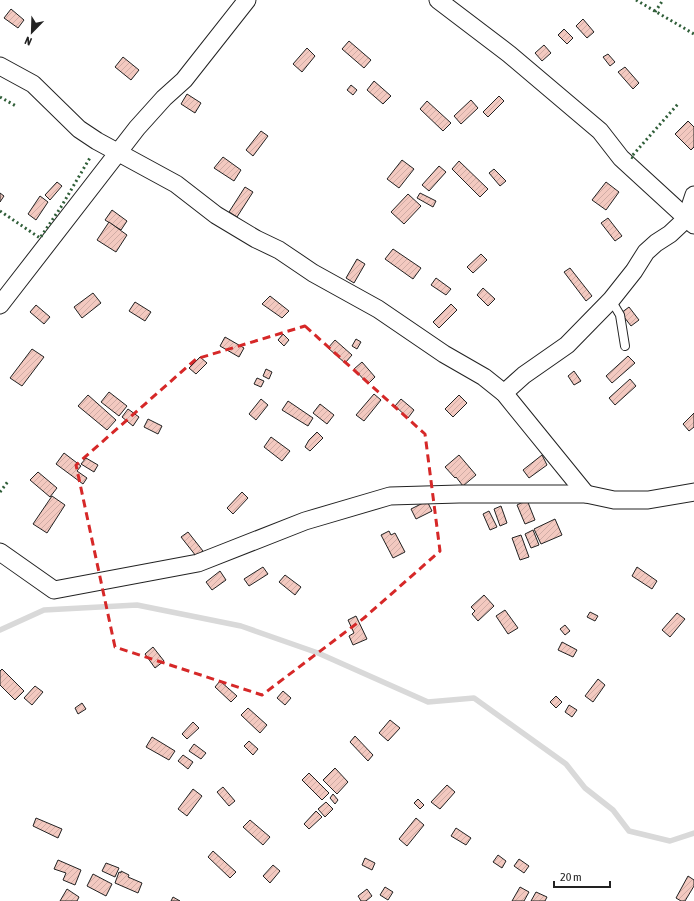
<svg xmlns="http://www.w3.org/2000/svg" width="694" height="901" font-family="'Asap Condensed',sans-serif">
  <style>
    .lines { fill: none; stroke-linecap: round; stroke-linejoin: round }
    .stream { stroke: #d9d9d9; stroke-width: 5.5 }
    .building { fill: url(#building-hatch); stroke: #222 }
    .lane-casing { stroke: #222; stroke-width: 10 }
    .street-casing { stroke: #222; stroke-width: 19 }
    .lane { stroke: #fff; stroke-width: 8 }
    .street { stroke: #fff; stroke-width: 17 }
    .hedge { stroke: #2f5e38; stroke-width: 3; stroke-dasharray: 2 3; stroke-linecap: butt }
    .marked { fill: none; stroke: #d62828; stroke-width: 3; stroke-dasharray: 8 5; stroke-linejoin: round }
  </style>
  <defs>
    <pattern id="building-hatch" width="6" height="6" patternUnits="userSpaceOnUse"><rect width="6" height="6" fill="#f3c9c0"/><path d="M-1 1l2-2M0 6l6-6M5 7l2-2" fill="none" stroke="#d0aca5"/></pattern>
  </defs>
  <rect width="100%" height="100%" fill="#fff"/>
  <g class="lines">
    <!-- stream -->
    <polyline class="stream" points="0,630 44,610 137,605 241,626 318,653 428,702 474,698 566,764 585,788 613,810 629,831 670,841 694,833"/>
  </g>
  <!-- building -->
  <g class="building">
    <polygon points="11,9 24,20 18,28 4,18"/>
    <polygon points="583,19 594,32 587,38 576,26"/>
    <polygon points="564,29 573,38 567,44 558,35"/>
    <polygon points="349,41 371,60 364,68 342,49"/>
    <polygon points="544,45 551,53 542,61 535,53"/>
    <polygon points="307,48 315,56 302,72 293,64"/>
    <polygon points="608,54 615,62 610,66 603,57"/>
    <polygon points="123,57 139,70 131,80 115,67"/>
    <polygon points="625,67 639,83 633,89 618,72"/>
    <polygon points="374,81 391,96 383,104 367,90"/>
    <polygon points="351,85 357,90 353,95 347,90"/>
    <polygon points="187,94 201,103 195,113 181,104"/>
    <polygon points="499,96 504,101 488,117 483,112"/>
    <polygon points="471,100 478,108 461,124 454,116"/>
    <polygon points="427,101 451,123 443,131 420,109"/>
    <polygon points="688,121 694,127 694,147 691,150 675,134"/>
    <polygon points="261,131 268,136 253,156 246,150"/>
    <polygon points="223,157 241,170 234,181 214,168"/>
    <polygon points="402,160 414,169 399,188 387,179"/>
    <polygon points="459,161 488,189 480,197 452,169"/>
    <polygon points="439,166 446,172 429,191 422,185"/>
    <polygon points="494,169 506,181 500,186 489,173"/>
    <polygon points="57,182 62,186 50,200 45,195"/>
    <polygon points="606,182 619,192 606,210 592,200"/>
    <polygon points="245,187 253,192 237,217 229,212"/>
    <polygon points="0,193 4,196 0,202"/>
    <polygon points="420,193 436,201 433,207 417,198"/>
    <polygon points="408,194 421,206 404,224 391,212"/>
    <polygon points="40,196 48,202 36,220 28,214"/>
    <polygon points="112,210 127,221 121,230 105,220"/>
    <polygon points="608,218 622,236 615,241 601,223"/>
    <polygon points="109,222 127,235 116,252 97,240"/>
    <polygon points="393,249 421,268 413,279 385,259"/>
    <polygon points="481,254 487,260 473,273 467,267"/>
    <polygon points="357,259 365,264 354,283 346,278"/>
    <polygon points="570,268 592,296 586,301 564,272"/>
    <polygon points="436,278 451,289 446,295 431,285"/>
    <polygon points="483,288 495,299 488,306 477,295"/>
    <polygon points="93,293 101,303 82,318 74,307"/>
    <polygon points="270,296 289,311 282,318 262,304"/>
    <polygon points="135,302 151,312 145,321 129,311"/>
    <polygon points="451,304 457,310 439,328 433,322"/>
    <polygon points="36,305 50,317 44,324 30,312"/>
    <polygon points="629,307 639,320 631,326 621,313"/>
    <polygon points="283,334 289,340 284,346 278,340"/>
    <polygon points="225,337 244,348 239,357 220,346"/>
    <polygon points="356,339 361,342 357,349 352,346"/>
    <polygon points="335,340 352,355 345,363 328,348"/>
    <polygon points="32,349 44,357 22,386 10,378"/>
    <polygon points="628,356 635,363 612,383 606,376"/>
    <polygon points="200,357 207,363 196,374 189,368"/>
    <polygon points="362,362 375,377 368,384 354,369"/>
    <polygon points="266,369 272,372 269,379 263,376"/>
    <polygon points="574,371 581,381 574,385 568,376"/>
    <polygon points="257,378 264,381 261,387 254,384"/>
    <polygon points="630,379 636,386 615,405 609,398"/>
    <polygon points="109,392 127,406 119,416 101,402"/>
    <polygon points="374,394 381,400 364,421 356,415"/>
    <polygon points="88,395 116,420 107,430 78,406"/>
    <polygon points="459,395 467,403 453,417 445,409"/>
    <polygon points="261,399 268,405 256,420 249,414"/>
    <polygon points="401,399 414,410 408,418 395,406"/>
    <polygon points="288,401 313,418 308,426 282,410"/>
    <polygon points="320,404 334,415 327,424 313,413"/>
    <polygon points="128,409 139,417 133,426 122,417"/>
    <polygon points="694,413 694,427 689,431 683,424"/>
    <polygon points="148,419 162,426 158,434 144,427"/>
    <polygon points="317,432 323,438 310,451 305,447 309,440"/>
    <polygon points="271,437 290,451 282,461 264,447"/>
    <polygon points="64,453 81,466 77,471 87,478 83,484 56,464"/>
    <polygon points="459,455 476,475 463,486 456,477 455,478 445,467"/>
    <polygon points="542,455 547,465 529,478 523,470"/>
    <polygon points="86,458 98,465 94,472 81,464"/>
    <polygon points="38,472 57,488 50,497 30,480"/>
    <polygon points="242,492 248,498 233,514 227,508"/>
    <polygon points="52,496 65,505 47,533 33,524"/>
    <polygon points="527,500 535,520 525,524 517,505"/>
    <polygon points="427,501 432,511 416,519 411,509"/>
    <polygon points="501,506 507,523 500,526 494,509"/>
    <polygon points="489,511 497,527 490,530 483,514"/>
    <polygon points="555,519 562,535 541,544 534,529"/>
    <polygon points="533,530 539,545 531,548 525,534"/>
    <polygon points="389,531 391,535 395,533 405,552 393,558 381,535"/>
    <polygon points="188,532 203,551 196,556 181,537"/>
    <polygon points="521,535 529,557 520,560 512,538"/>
    <polygon points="263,567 268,574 249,586 244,579"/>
    <polygon points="637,567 657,581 652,589 632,576"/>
    <polygon points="220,571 226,580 212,590 206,582"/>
    <polygon points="285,575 301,587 295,595 279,582"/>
    <polygon points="484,595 494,606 478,621 472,614 475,611 471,607"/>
    <polygon points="505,610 518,628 508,634 496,616"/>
    <polygon points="590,612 598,616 595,621 587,617"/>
    <polygon points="677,613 685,619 670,637 662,630"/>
    <polygon points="356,616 367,639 353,645 349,636 354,633 348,620"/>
    <polygon points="565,625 570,631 565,635 560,629"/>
    <polygon points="562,642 577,650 573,657 558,650"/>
    <polygon points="153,647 164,661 155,668 145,654"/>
    <polygon points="2,669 24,691 15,700 0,685 0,671"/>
    <polygon points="598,679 605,685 593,702 585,696"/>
    <polygon points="220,681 237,696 231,702 215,687"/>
    <polygon points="35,686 43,692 32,705 24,698"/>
    <polygon points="283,691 291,698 285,705 277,698"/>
    <polygon points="556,696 562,702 556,708 550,702"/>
    <polygon points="82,703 86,709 78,714 75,708"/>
    <polygon points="569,705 577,710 572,717 565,712"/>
    <polygon points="248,708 267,725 260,733 241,715"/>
    <polygon points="390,720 400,728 388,741 379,733"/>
    <polygon points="193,722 199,728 187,739 182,734"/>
    <polygon points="355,736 373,755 368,761 350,742"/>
    <polygon points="152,737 175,751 169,760 146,747"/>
    <polygon points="249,741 258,749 253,755 244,746"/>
    <polygon points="194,744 206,753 201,759 189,751"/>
    <polygon points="183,755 193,762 188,769 178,761"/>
    <polygon points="335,768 348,782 337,794 323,780"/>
    <polygon points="309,773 329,793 322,800 302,780"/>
    <polygon points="447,785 455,792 440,809 431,802"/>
    <polygon points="223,787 235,801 229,806 217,792"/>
    <polygon points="193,789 202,796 187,816 178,809"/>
    <polygon points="333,794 338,800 335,804 330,798"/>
    <polygon points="418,799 424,805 420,809 414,803"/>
    <polygon points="326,802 333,809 325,817 318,809"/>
    <polygon points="316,811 322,817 309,829 304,824"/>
    <polygon points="36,818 62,829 58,838 33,826"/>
    <polygon points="416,818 424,825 407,846 399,839"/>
    <polygon points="250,820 270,837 263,845 243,827"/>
    <polygon points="456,828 471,838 466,845 451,836"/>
    <polygon points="213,851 236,872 230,878 208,857"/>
    <polygon points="498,855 506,861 502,868 493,862"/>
    <polygon points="365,858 375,863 372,870 362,865"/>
    <polygon points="519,859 529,866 524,873 514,866"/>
    <polygon points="58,860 81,870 75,885 63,880 66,873 54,869"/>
    <polygon points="106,863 119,868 115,877 102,871"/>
    <polygon points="273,865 280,871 270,883 263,876"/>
    <polygon points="121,871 129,875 128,877 142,883 138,893 115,883 119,872 121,873"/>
    <polygon points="93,874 112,884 106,896 87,886"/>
    <polygon points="688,876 694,880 694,886 685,901 681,901 676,898"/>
    <polygon points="385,887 393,892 388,900 380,895"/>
    <polygon points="520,887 529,892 524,901 512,901"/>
    <polygon points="67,889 79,897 77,901 60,901"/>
    <polygon points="367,889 372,896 366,901 361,901 358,896"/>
    <polygon points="536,892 547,897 545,901 531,901"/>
    <polygon points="173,897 180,901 171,901"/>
  </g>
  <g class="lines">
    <!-- lane casing -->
    <g class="lane-casing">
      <polyline id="lane" points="611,300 620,315 625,346"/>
    </g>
    <!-- street casing -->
    <g class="street-casing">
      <g id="street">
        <polyline points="438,0 509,54 600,131 621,158 694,225"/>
        <polyline points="0,66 33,84 79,129 97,141 176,184 216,215 256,239 279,250 313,273 378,309 444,354 484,377 504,393 586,494"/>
        <polyline points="0,305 137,128 164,98 184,80 247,0"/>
        <polyline points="504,393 524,375 567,345 611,300 634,271 646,252 656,243 670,234 686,219 694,195"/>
        <polyline points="0,552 54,590 198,563 305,521 390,496 459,494 586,494 614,500 648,500 694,492"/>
      </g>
    </g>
    <!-- lane -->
    <use href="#lane" class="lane"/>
    <!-- street -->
    <use href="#street" class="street"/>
    <!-- hedge -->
    <g class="hedge">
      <polyline points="636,0 694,34"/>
      <polyline points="655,12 663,0"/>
      <polyline points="0,97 16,106"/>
      <polyline points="633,158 631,157 678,104"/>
      <polyline points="0,211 40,238 61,207 91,156"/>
      <polyline points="0,492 9,480"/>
    </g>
  </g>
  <!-- marked area -->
  <path class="marked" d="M305 326 425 434 440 551 364 618 262 695 115 647 76 465 196 359Z"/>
  <!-- north arrow -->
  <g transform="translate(32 32) rotate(203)" stroke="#ffffff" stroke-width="3" paint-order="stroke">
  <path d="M0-3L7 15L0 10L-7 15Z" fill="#222222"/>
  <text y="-6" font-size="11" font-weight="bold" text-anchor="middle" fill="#222222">N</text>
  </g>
  <!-- scale -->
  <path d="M554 881v6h56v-6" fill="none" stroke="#222222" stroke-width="2"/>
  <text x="560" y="881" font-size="12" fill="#222222" stroke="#ffffff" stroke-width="3" paint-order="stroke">20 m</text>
</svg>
